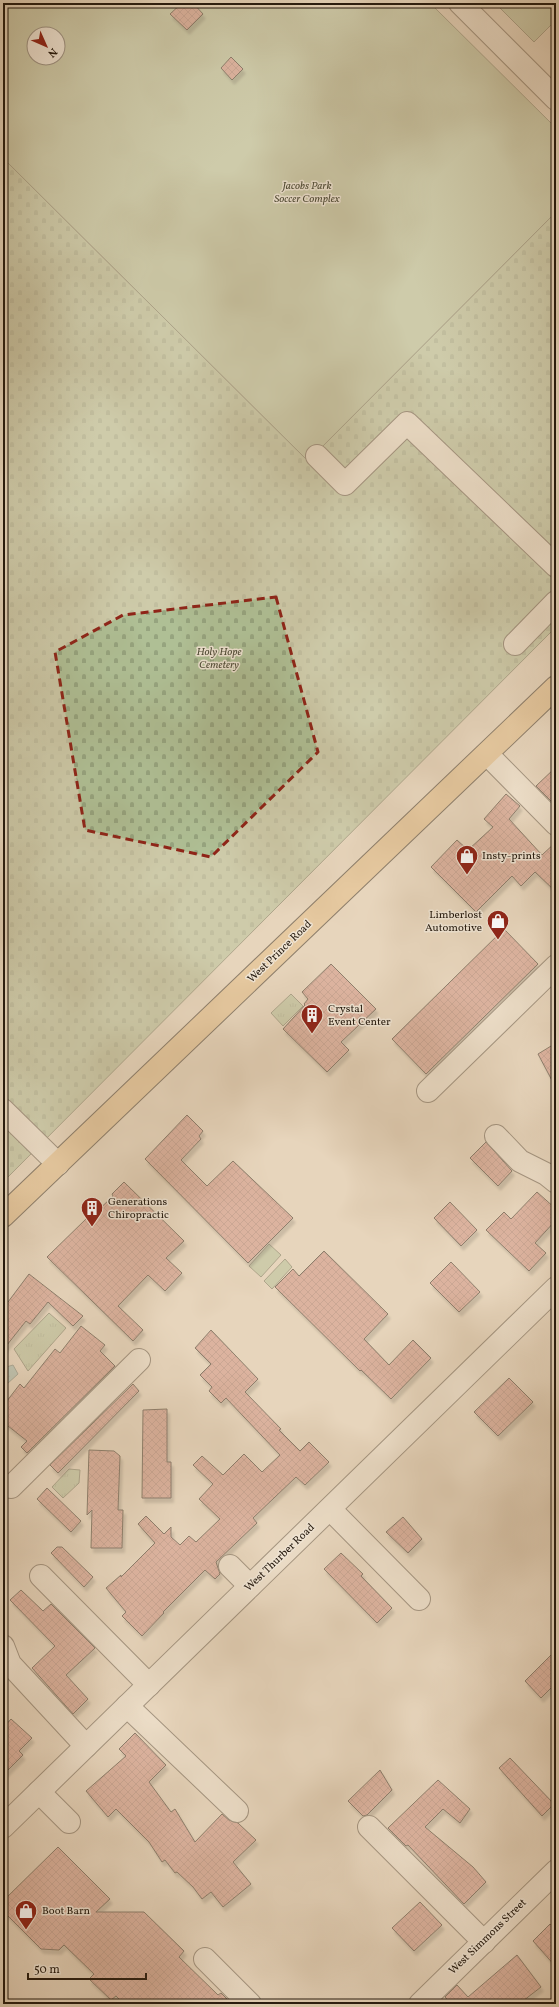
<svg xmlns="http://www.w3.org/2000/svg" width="559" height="2007" font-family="Vollkorn,serif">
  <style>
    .grass { fill: url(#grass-tufts); stroke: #6a6c52 }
    .cemetery { fill: url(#cemetery-stones); stroke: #6a6c52 }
    .park { fill: #afbf95; stroke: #6a6c52; fill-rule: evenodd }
    .water { fill: url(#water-ripples); stroke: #69796f }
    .building { fill: url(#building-cross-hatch); stroke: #24190e; filter: url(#shadow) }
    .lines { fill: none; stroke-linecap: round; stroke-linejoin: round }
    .minor-casing { stroke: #55483a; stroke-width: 24 }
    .major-casing { stroke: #24190e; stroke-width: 24 }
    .minor { stroke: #efe4d3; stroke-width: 22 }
    .major { stroke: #e4bb7e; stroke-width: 22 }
    .marked { fill: none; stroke: #8f2418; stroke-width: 3; stroke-dasharray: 8 5; stroke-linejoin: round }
    .labels { text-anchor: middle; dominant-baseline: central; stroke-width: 3; stroke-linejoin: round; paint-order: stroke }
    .park-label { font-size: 11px; font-style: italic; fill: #4e4b36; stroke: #efe4d3 }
    .poi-label { font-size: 11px; fill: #24190e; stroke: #efe4d3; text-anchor: start }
    .street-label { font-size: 11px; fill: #24190e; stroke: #efe4d3 }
  </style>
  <defs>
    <pattern id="grass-tufts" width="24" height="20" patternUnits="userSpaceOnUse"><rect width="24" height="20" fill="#afbf95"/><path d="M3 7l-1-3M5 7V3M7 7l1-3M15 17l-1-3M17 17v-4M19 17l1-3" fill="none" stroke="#96a47f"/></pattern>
    <pattern id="cemetery-stones" width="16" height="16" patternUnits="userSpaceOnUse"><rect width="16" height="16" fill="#afbf95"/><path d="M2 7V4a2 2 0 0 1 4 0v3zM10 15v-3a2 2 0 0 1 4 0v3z" fill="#96a47f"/></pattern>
    <pattern id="water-ripples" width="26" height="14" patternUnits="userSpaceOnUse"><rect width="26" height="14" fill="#97b9af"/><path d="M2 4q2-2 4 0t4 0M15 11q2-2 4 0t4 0" fill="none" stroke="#829e95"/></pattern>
    <pattern id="building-cross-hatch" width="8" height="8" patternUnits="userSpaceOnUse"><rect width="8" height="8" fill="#cf8a7d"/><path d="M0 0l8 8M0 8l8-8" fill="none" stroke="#a87065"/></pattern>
    <filter id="shadow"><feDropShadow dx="2.5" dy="4.5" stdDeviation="1" flood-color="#0004"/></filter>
  </defs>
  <rect width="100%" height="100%" fill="#e7d6bc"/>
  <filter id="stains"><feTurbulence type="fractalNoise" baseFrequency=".005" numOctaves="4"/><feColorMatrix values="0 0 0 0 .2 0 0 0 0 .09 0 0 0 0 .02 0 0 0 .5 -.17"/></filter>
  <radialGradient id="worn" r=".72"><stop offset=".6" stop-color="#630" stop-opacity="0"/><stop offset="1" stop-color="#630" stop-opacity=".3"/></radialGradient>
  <!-- grass -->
  <g class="grass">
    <polygon points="291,994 303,1006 283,1026 271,1013"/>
    <polygon points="49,1313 66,1328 28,1371 14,1349"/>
    <polygon points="69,1469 80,1470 79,1483 63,1498 52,1487"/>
  </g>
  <!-- cemetery -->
  <polygon class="cemetery" points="3,158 308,461 556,212 556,627 3,1182"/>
  <!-- park -->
  <g class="park">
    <path d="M3 3H430L556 128V212L308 461 3 158ZM34 34H58V58H34Z"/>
    <polygon points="495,3 556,3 556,20 534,42"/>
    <polygon points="269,1244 281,1255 261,1277 249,1266"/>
    <polygon points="285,1259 292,1267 272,1289 264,1281"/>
  </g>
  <!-- water -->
  <polygon class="water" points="13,1365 18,1374 7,1384 3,1385 3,1368"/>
  <!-- building -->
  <g class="building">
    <polygon points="182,3 193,3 203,14 187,30 170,14"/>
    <polygon points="231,57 243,69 232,80 221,68"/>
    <polygon points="556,767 556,806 536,786"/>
    <polygon points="506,794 520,806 509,819 542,855 556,842 556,892 535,872 521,886 512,876 476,912 431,867 457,840 468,850 493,827 484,819"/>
    <polygon points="504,929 538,964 426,1074 392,1039"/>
    <polygon points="331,964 376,1009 341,1042 349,1050 327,1072 283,1029 305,1005 304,1004 308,999 302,992"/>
    <polygon points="556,1043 556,1088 538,1054"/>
    <polygon points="187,1115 203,1131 199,1136 201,1139 181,1160 207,1186 233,1161 293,1218 248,1263 145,1159"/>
    <polygon points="486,1142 512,1171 498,1186 470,1158"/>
    <polygon points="124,1182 184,1241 166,1258 182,1273 165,1291 148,1275 118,1306 143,1330 133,1341 47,1257 87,1218 88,1220 113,1196 112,1194"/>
    <polygon points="537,1192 556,1209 556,1220 535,1243 546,1253 529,1271 486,1230 504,1212 511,1219"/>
    <polygon points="450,1202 477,1230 461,1246 434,1218"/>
    <polygon points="324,1251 388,1314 364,1339 389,1365 413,1340 431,1358 391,1399 361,1370 360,1371 275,1287 293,1269 299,1276"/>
    <polygon points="451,1262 480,1292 459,1312 430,1283"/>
    <polygon points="29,1274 83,1316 73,1326 48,1302 30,1324 26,1321 3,1350 3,1300 8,1302"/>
    <polygon points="81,1326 105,1345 100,1351 115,1366 27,1453 21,1447 27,1441 3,1422 3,1406 20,1384 24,1388 55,1349 60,1353"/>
    <polygon points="211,1330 258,1379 245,1392 281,1429 279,1430 300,1451 309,1442 329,1462 305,1485 296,1477 253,1518 257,1523 216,1562 220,1574 215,1579 205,1570 163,1612 164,1613 142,1636 122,1616 126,1612 106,1588 121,1575 121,1577 155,1543 138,1524 146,1516 164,1534 171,1527 171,1537 180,1545 189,1536 196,1542 220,1519 199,1499 213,1484 193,1465 202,1456 223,1475 244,1454 262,1472 280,1455 226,1398 221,1403 209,1391 212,1387 200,1375 211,1364 195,1348"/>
    <polygon points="509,1378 533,1402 498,1436 474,1412"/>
    <polygon points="133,1384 139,1391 58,1473 50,1465"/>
    <polygon points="167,1409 167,1462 171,1462 171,1498 142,1498 143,1410"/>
    <polygon points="89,1450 114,1451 120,1456 118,1510 123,1510 122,1548 91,1548 92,1510 87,1515"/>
    <polygon points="47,1488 81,1521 71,1532 37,1499"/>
    <polygon points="403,1517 422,1539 408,1553 386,1532"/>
    <polygon points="57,1547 62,1547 93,1577 84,1587 51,1553"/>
    <polygon points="341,1553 363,1574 361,1576 392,1608 377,1623 324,1569"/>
    <polygon points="21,1590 43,1611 51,1604 95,1648 66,1675 88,1699 73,1714 32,1668 55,1646 10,1600"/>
    <polygon points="556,1650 556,1683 541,1698 525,1681"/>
    <polygon points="11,1719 32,1738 19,1751 23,1755 3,1775 3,1728"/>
    <polygon points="135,1733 166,1765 149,1782 171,1812 175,1809 195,1842 222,1814 229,1820 238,1823 256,1840 233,1862 251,1884 223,1907 211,1892 202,1899 193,1887 177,1872 175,1873 165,1860 162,1862 149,1842 116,1809 108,1817 86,1791 126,1756 119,1749"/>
    <polygon points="510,1758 554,1804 542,1816 499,1768"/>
    <polygon points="380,1770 392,1790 367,1815 363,1816 348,1801"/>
    <polygon points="438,1780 470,1809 460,1823 443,1809 425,1827 473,1867 486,1882 464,1904 408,1845 406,1846 388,1828"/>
    <polygon points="58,1847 110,1899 96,1912 144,1912 184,1951 179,1957 218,1995 221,1993 232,2004 124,2004 116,1996 111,2000 89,1979 94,1974 64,1945 59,1950 41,1949 3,1911 3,1901"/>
    <polygon points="420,1902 442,1925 414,1951 392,1928"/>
    <polygon points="550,1924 556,1930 556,1967 533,1941"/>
    <polygon points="517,1955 541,1987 519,2004 451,2004 445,1997 457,1985 468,1997"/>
  </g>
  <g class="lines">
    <!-- minor casing -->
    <g class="minor-casing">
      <g id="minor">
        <polyline points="460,3 556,99"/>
        <polyline points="317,456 345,484 407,423 556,566"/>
        <polyline points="515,644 556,602"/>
        <polyline points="487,754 556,824"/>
        <polyline points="428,1091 556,966"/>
        <polyline points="3,1110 58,1164"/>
        <polyline points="496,1136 520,1161 546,1174 556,1182"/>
        <polyline points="11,1487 139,1360"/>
        <polyline points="330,1509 419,1599"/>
        <polyline points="230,1566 250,1586"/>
        <polyline points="41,1576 149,1685"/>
        <polyline points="3,1646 10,1664 86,1746"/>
        <polyline points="127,1706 237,1811"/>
        <polyline points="39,1792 69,1822"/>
        <polyline points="3,1827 556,1288"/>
        <polyline points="369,1827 484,1942"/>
        <polyline points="205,1959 250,2004"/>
        <polyline points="420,2004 556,1871"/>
      </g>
    </g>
    <!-- major casing -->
    <g class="major-casing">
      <polyline id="major" points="3,1216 556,687"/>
    </g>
    <!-- minor -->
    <use href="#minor" class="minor"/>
    <!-- major -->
    <use href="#major" class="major"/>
  </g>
  <!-- marked area -->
  <path d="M0 0H559V2007H0ZM276 597 318 752 211 857 85 830 55 652 123 615Z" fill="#e7d6bc" fill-opacity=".55" fill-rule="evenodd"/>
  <path class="marked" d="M276 597 318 752 211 857 85 830 55 652 123 615Z"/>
  <!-- icons -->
  <defs>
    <g id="shop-pin" transform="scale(1.15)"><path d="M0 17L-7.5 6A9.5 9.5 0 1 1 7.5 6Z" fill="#8f2418" stroke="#efe4d3"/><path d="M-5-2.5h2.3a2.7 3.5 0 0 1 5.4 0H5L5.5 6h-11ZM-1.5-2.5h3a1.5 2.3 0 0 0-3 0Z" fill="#fff"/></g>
    <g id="building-pin" transform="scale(1.15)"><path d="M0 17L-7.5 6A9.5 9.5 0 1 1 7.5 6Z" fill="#8f2418" stroke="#efe4d3"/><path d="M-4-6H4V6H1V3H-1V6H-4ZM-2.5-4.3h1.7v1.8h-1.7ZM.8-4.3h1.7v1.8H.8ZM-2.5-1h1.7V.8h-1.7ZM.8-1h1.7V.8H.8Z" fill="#fff"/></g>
  </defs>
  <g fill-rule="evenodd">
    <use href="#shop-pin" x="467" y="856"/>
    <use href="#shop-pin" x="498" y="921"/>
    <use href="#building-pin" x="312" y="1015"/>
    <use href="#building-pin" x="92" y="1208"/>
    <use href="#shop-pin" x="26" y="1911"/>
  </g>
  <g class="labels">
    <!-- park labels -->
    <g class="park-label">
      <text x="307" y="186">Jacobs Park<tspan x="307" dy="13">Soccer Complex</tspan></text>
      <text x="219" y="652">Holy Hope<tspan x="219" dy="13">Cemetery</tspan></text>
    </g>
    <!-- poi labels -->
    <g class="poi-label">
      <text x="482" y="856">Insty-prints</text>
      <text x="482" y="915" text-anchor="end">Limberlost<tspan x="482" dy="13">Automotive</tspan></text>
      <text x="328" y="1009">Crystal<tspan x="328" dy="13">Event Center</tspan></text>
      <text x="108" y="1202">Generations<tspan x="108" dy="13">Chiropractic</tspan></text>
      <text x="42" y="1911">Boot Barn</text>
    </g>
    <!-- street labels -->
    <g class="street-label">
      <text transform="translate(280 952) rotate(-44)">West Prince Road</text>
      <text transform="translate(280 1558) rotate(-44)">West Thurber Road</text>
      <text transform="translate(488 1937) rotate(-44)">West Simmons Street</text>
    </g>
  </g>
  <!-- margin -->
  <rect width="559" height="2007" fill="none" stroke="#e7d6bc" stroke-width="16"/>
  <rect x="4" y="4" width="551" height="1999" fill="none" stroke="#24190e" stroke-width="2"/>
  <rect x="8" y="8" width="543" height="1991" fill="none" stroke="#24190e"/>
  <!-- north arrow -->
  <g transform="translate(46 46) rotate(135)"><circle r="19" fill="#efe4d3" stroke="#9e9384"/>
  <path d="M0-3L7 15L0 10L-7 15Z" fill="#8f2418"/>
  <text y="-6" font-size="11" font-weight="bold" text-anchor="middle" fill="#24190e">N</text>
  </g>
  <!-- scale -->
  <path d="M28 1973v6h118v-6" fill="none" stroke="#24190e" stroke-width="2"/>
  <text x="34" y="1973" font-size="12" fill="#24190e" stroke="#efe4d3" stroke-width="3" paint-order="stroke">50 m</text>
  <rect width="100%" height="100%" filter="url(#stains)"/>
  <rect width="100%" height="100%" fill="url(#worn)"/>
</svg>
